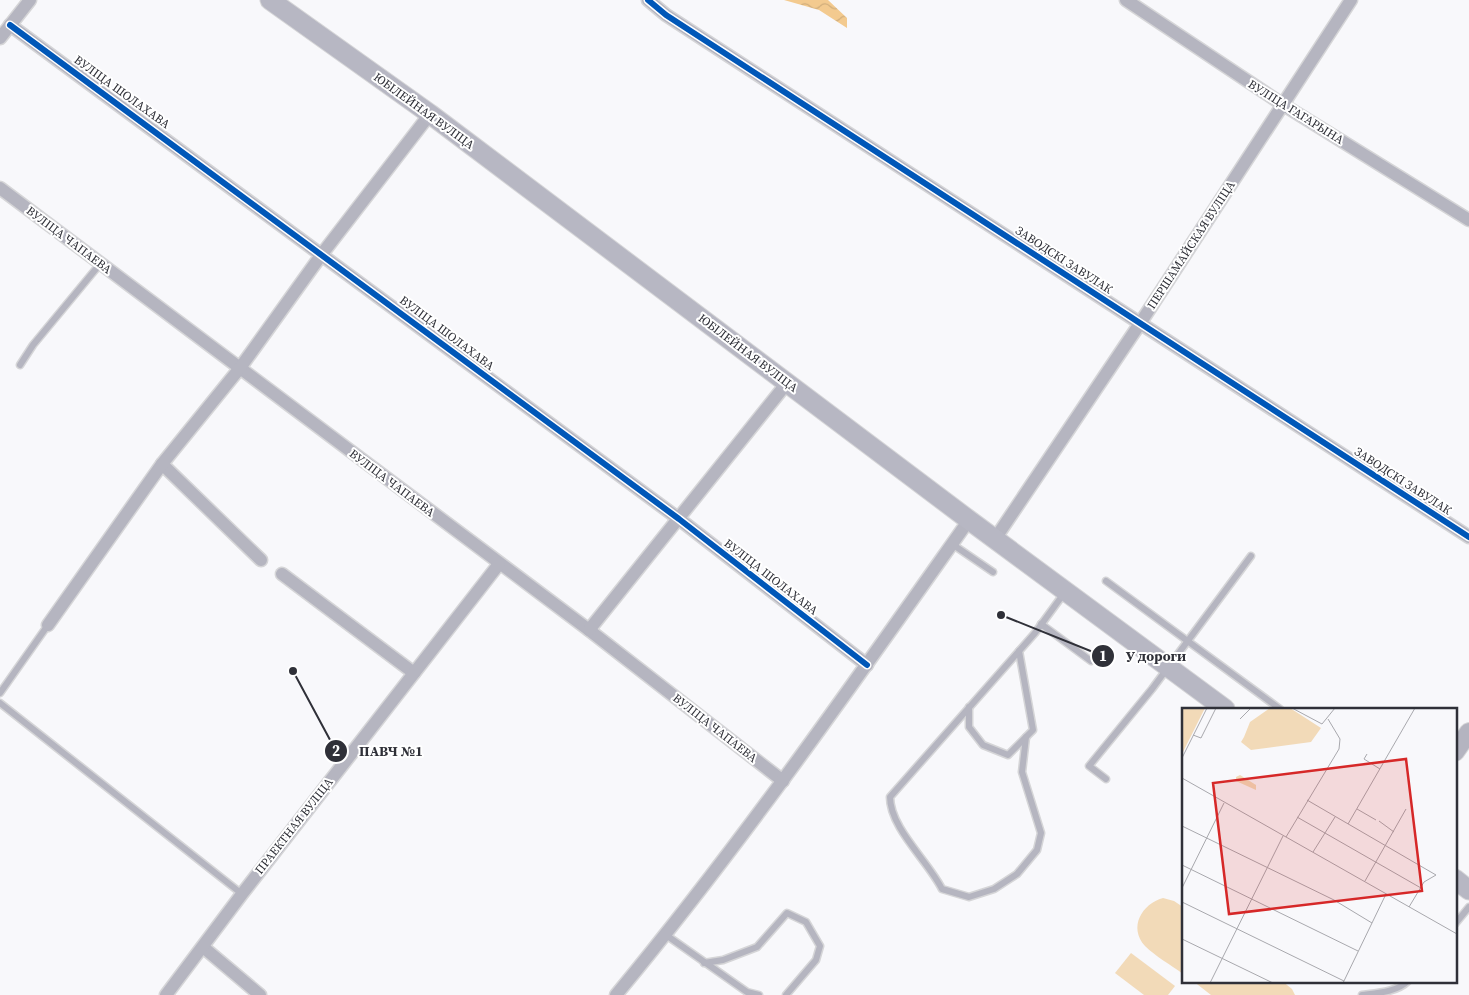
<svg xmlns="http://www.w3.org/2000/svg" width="1469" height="995" font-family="'Source Serif 4',serif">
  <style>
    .pitch { fill: #f2dab8 }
    .water { fill: url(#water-waves) }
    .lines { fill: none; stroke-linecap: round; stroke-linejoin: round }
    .lane-casing { stroke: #d5d5d7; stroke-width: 9 }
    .street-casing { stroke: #d5d5d7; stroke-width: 15 }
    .secondary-casing { stroke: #d5d5d7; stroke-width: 20 }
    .primary-casing { stroke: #d5d5d7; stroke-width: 21 }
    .lane { stroke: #b5b5c0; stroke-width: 6 }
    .street { stroke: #b5b5c0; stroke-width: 12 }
    .secondary { stroke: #b4b4c0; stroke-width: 18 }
    .primary { stroke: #b7b7c3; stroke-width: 19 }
    .cycleway-casing { stroke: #fff; stroke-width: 9 }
    .cycleway { stroke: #0057b8; stroke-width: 6 }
    .labels { text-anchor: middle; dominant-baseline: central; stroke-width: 4; stroke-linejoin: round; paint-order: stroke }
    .street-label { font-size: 12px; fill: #2f3038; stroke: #fff }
    .inset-road { fill: none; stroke: #a8a8ad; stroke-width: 1 }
    .view { fill: #d62828; fill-opacity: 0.15; stroke: #d62828; stroke-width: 2.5 }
    .inset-edge { fill: none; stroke: #2f3038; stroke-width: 2.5 }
    .leader { fill: none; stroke: #2f3038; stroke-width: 2 }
    .callout-dot { fill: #2f3038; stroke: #fff; stroke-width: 2 }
    .mark-label { font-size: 15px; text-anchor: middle; font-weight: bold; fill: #fff }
    .callout-label { font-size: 14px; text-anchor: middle; font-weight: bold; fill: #2f3038; stroke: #fff; stroke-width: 4; stroke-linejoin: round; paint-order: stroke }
  </style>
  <defs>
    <pattern id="water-waves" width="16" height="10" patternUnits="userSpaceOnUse" patternTransform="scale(1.25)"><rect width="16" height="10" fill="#f3ca8f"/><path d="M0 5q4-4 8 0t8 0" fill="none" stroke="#d1ae7c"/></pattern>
  </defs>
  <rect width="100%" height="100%" fill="#f8f8fb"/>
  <!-- pitch -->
  <g class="pitch">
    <path d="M1163 898 1174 901 1183 907V974C1171 965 1155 956 1145 946 1128 927 1142 904 1163 898Z"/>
    <polygon points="1131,953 1175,986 1168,995 1144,995 1115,973"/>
    <polygon points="1193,981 1282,981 1292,989 1295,995 1211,995"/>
  </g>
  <!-- water -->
  <polygon class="water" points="784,0 828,0 847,18 847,28 819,10"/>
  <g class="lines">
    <!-- lane casing -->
    <g class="lane-casing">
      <g id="lane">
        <polyline points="20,365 33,345 100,264"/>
        <polyline points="952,544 993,572"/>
        <polyline points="1106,581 1280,709"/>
        <polyline points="1041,624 1091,661"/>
        <polyline points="0,693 48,625"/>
        <polyline points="0,703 242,894"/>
        <polyline points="969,707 969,727 983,745 1008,755 1033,730 1019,651"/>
        <path d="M1026 737 1022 772 1041 833 1037 850 1017 874 994 889 969 897 942 889C928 861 890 828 890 797L1035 633 1065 592"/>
        <polyline points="1106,779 1089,766 1152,689 1251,556"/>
        <polyline points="1455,924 1469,907"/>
        <polyline points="666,935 747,992 759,995"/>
        <polyline points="704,963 723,960 757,947 787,913 806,922 820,946 816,960 786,995"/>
        <path d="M1362 995C1377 993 1397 992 1408 981"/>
      </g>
    </g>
    <!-- street casing -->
    <g class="street-casing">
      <g id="street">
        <polyline points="648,0 666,15 1469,537"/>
        <polyline points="1126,0 1282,104 1469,220"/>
        <polyline points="10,25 679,519 867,665"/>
        <polyline points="0,38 30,0"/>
        <polyline points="0,188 589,630 783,781"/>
        <polyline points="162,464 261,560"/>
        <polyline points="995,539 1141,322 1351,0"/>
        <polyline points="282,574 414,673"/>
        <polyline points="48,625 162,464 240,368 322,254 430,114"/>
        <polyline points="589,630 787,383"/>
        <polyline points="203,947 260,995"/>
        <polyline points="166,995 242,894 499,564"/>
        <path d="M616 995C742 843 855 681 969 520"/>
      </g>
    </g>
    <!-- secondary casing -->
    <g class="secondary-casing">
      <polyline id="secondary" points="1455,752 1469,732"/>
    </g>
    <!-- primary casing -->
    <g class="primary-casing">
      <g id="primary">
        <polyline points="270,0 430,114 969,520 1225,709"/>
        <polyline points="1455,879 1469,890"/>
      </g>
    </g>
    <!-- lane -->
    <use href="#lane" class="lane"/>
    <!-- street -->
    <use href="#street" class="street"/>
    <!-- secondary -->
    <use href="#secondary" class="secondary"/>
    <!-- primary -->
    <use href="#primary" class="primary"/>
    <!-- cycleway casing -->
    <g class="cycleway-casing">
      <g id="cycleway">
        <polyline points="648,0 666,15 1469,537"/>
        <polyline points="10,25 679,519 867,665"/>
      </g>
    </g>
    <!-- cycleway -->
    <use href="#cycleway" class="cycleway"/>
  </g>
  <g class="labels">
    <!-- street labels -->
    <g class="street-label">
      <text transform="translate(122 92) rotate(36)">ВУЛІЦА ШОЛАХАВА</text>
      <text transform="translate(424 111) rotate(36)">ЮБІЛЕЙНАЯ ВУЛІЦА</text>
      <text transform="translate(1296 112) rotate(32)">ВУЛІЦА ГАГАРЫНА</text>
      <text transform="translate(69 240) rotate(37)">ВУЛІЦА ЧАПАЕВА</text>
      <text transform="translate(1191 245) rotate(-57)">ПЕРШАМАЙСКАЯ ВУЛІЦА</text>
      <text transform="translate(1064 260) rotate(33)">ЗАВОДСКІ ЗАВУЛАК</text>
      <text transform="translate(447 333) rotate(37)">ВУЛІЦА ШОЛАХАВА</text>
      <text transform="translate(748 353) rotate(37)">ЮБІЛЕЙНАЯ ВУЛІЦА</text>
      <text transform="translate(1403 481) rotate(33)">ЗАВОДСКІ ЗАВУЛАК</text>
      <text transform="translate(392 483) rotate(37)">ВУЛІЦА ЧАПАЕВА</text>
      <text transform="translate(771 577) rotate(38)">ВУЛІЦА ШОЛАХАВА</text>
      <text transform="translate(715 728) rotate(38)">ВУЛІЦА ЧАПАЕВА</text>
      <text transform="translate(294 826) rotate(-52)">ПРАЕКТНАЯ ВУЛІЦА</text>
    </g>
  </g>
  <!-- overview -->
  <g transform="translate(1182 708)">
    <rect width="275" height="275" fill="#f8f8fb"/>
    <path d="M88 0H108L139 20 129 34 69 42 59 34 62 29 68 14Z" fill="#f2dab8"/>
    <path d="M0 0H23L0 46Z" fill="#f2dab8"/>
    <path d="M58 67 74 77V82L54 73V69Z" fill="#f2dab8"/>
    <path class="inset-road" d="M110 0 140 16 153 0M58 11 69 0M11 27 19 30 34 0M185 46 182 51 198 61M0 50 25 0M0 70 275 226M125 92 254 167M175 101 194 112M115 109 239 180M197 113 212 124M166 116 233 0M0 118 152 192 190 215M104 129 157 41 158 31 146 11M131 144 153 109M0 157 176 243M183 173 224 101M0 180 42 95M0 194 162 273M227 199 242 174 254 167M0 231 91 275M28 275 101 128M161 275 204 186"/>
    <path class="view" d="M224 51 240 183 47 206 31 75Z"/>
    <rect width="275" height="275" class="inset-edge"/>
  </g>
  <!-- callouts -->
  <path class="leader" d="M1001 615L1103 656M293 671L336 751"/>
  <g class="callout-dot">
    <circle cx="1001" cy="615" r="5"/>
    <circle cx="293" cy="671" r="5"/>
    <circle cx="1103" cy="656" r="12"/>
    <circle cx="336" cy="751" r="12"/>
  </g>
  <g class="mark-label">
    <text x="1103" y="661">1</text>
    <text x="336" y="756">2</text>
  </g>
  <g class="callout-label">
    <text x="1156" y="661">У дороги</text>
    <text x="391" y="756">ПАВЧ №1</text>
  </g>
</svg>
